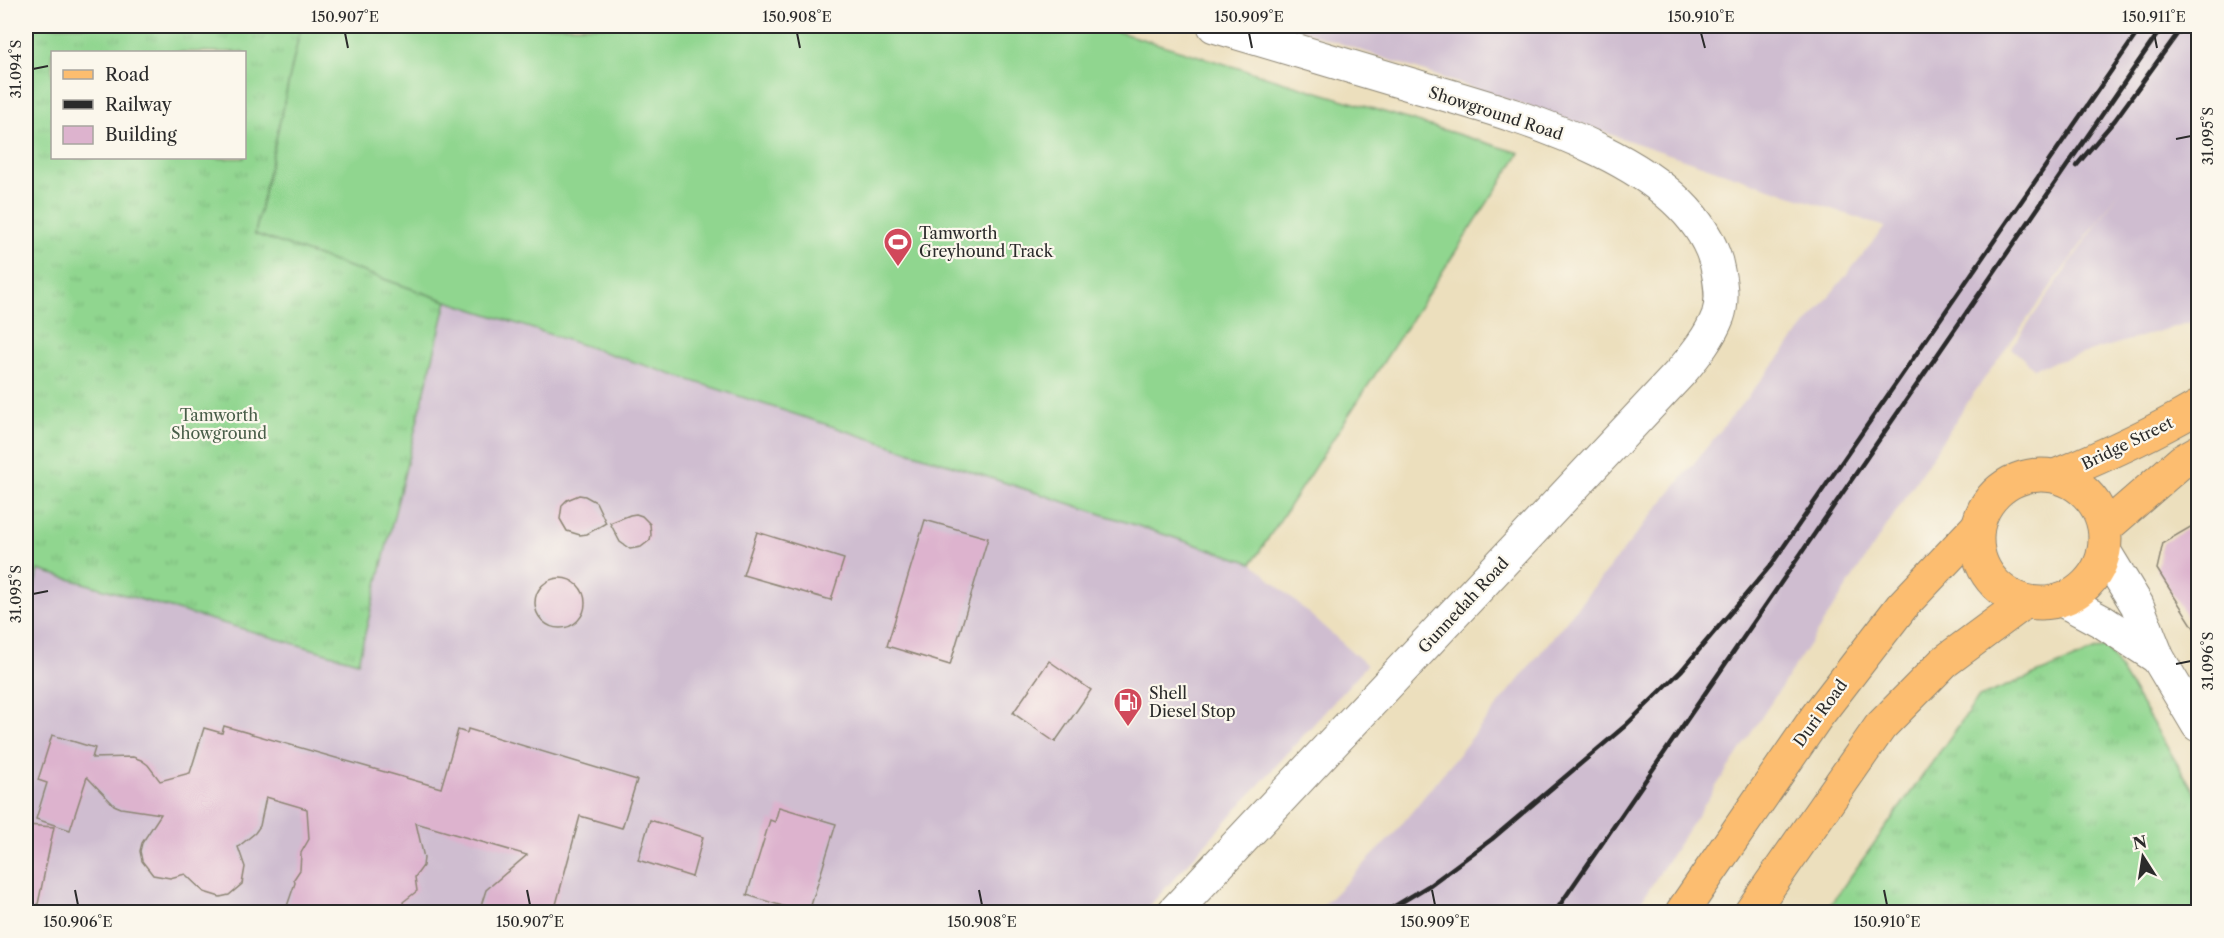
<svg xmlns="http://www.w3.org/2000/svg" width="2224" height="938" font-family="'Libre Caslon Text',serif">
  <style>
    .industrial { fill: #cfbdd0 }
    .grass { fill: url(#grass-tufts); stroke: #5e805d; stroke-width: 1.5; fill-rule: evenodd }
    .garden { fill: #90d68f; stroke: #5e805d; stroke-width: 1.5 }
    .building { fill: #ddb3ce }
    .lines { fill: none; stroke-linecap: round; stroke-linejoin: round }
    .street-casing { stroke: #8c8574; stroke-width: 35 }
    .primary-casing { stroke: #8c8574; stroke-width: 35 }
    .street { stroke: #fff; stroke-width: 33 }
    .primary { stroke: #fcbd6f; stroke-width: 33 }
    .rail { stroke: #2b2b2b; stroke-width: 4.5 }
    .ticks { fill: none; stroke: #2b2b2b; stroke-width: 2 }
    .labels { text-anchor: middle; dominant-baseline: central; stroke-width: 4.5; stroke-linejoin: round; paint-order: stroke }
    .street-label { font-size: 16px; fill: #2b2b2b; stroke: #fbf7ec }
    .poi-label { font-size: 16px; fill: #2b2b2b; stroke: #fbf7ec; text-anchor: start }
    .park-label { font-size: 16px; fill: #495e49; stroke: #fbf7ec }
    .neatline { fill: none; stroke: #2b2b2b; stroke-width: 2 }
    .ticks-label { font-size: 15px; text-anchor: middle; fill: #2b2b2b }
  </style>
  <defs>
    <pattern id="grass-tufts" width="24" height="20" patternUnits="userSpaceOnUse" patternTransform="scale(1.5)"><rect width="24" height="20" fill="#90d68f"/><path d="M3 7l-1-3M5 7V3M7 7l1-3M15 17l-1-3M17 17v-4M19 17l1-3" fill="none" stroke="#7cb87c"/></pattern>
  </defs>
  <rect width="100%" height="100%" fill="#fbf7ec"/>
  <filter id="ink" filterUnits="userSpaceOnUse"><feTurbulence type="fractalNoise" baseFrequency=".0167" numOctaves="2"/><feDisplacementMap in="SourceGraphic" scale="12" xChannelSelector="R" yChannelSelector="G"/><feConvolveMatrix kernelMatrix="1 2 1 2 8 2 1 2 1" color-interpolation-filters="sRGB"/></filter>
  <filter id="wash" filterUnits="userSpaceOnUse"><feTurbulence type="fractalNoise" baseFrequency=".008" numOctaves="4" result="noise"/><feDisplacementMap in="SourceGraphic" scale="24" xChannelSelector="R" yChannelSelector="G"/><feGaussianBlur stdDeviation="1.35" result="paint"/><feColorMatrix in="noise" values="0 0 0 0 0 0 0 0 0 0 0 0 0 0 0 0 0 1.4 0 .05"/><feComposite in="paint" operator="in"/></filter>
  <g filter="url(#wash)">
    <rect width="100%" height="100%" fill="#ecdfbd"/>
    <!-- industrial -->
    <g class="industrial">
      <polygon points="1289,26 2198,26 2198,320 2034,368 2011,348 2122,188 1971,397 1634,912 1317,912 1393,835 1885,227"/>
      <polygon points="447,301 1252,563 1367,665 1144,912 26,912 26,620 38,570 358,662"/>
    </g>
    <!-- grass -->
    <g class="grass">
      <path d="M26 26H301L255 234 447 301 358 662 38 570 26 620ZM52 52H244V158H52Z"/>
      <polygon points="2106,646 2198,798 2198,912 1825,912 1979,697"/>
    </g>
    <!-- garden -->
    <polygon class="garden" points="301,26 1099,26 1520,153 1252,563 447,301 255,234"/>
    <g id="blocks">
      <!-- building -->
      <g class="building">
        <polygon points="579,495 585,496 596,502 606,523 587,534 580,535 567,531 560,519 562,505 567,500"/>
        <polygon points="636,514 642,516 650,524 651,535 650,540 641,547 630,549 620,542 610,523 630,515"/>
        <polygon points="925,520 988,538 950,665 887,646"/>
        <polygon points="2199,522 2199,636 2157,569 2163,543"/>
        <polygon points="757,532 844,559 831,600 743,575"/>
        <circle cx="560" cy="603" r="25"/>
        <polygon points="1049,661 1091,690 1055,742 1013,713"/>
        <polygon points="224,726 441,788 458,730 467,733 468,729 637,780 622,828 580,816 554,912 479,912 486,890 527,855 416,823 424,858 423,866 415,877 417,891 403,902 405,912 285,912 295,883 294,879 300,870 301,853 309,839 307,809 266,797 260,826 255,833 238,847 245,867 242,884 229,895 220,897 204,892 185,874 170,878 153,875 142,861 140,851 142,843 161,814 121,808 114,805 87,777 70,830 36,819 47,783 38,780 52,735 95,748 92,758 133,757 141,760 148,765 160,781 190,773 204,728 222,733"/>
        <polygon points="779,807 836,824 809,912 802,912 747,895 770,820 775,822"/>
        <polygon points="650,820 703,837 692,877 638,860"/>
        <polygon points="26,825 54,827 37,909 26,908"/>
      </g>
    </g>
  </g>
  <g filter="url(#ink)">
    <use href="#blocks" fill-opacity="0" stroke="#8c8574" stroke-width="1.5"/>
    <g class="lines">
      <!-- street casing -->
      <g class="street-casing">
        <g id="street">
          <polyline points="2104,551 2137,605 2158,658 2198,725"/>
          <polyline points="2062,600 2103,622 2158,658"/>
          <path d="M1174 912 1681 372C1695 355 1710 337 1718 316 1724 299 1720 279 1716 262 1685 156 1503 112 1409 84 1344 65 1279 45 1214 26"/>
        </g>
      </g>
      <!-- primary casing -->
      <g class="primary-casing">
        <g id="primary">
          <circle cx="2041" cy="539" r="64"/>
          <path d="M2055 476C2104 456 2152 434 2198 407"/>
          <polyline points="2105,528 2182,461 2198,452"/>
          <polyline points="1682,912 1817,716 1902,606 1976,528"/>
          <polyline points="1751,912 1880,727 1944,662 2025,602"/>
        </g>
      </g>
      <!-- street -->
      <use href="#street" class="street"/>
      <!-- primary -->
      <use href="#primary" class="primary"/>
      <!-- rail -->
      <g class="rail">
        <polyline points="2076,166 2115,120 2183,26"/>
        <polyline points="1385,912 1430,885 1492,839 1625,726 1681,671 1771,565 2142,26"/>
        <polyline points="1555,912 2163,26"/>
      </g>
    </g>
  </g>
  <!-- ticks -->
  <path class="ticks" d="M345 33 348 48M797 33 800 48M1249 33 1252 48M1701 33 1705 48M2154 33 2157 48M33 69 48 66M2176 139 2191 136M33 594 48 591M2176 664 2191 661M75 890 78 905M527 890 530 905M979 890 982 905M1432 890 1435 905M1884 890 1887 905"/>
  <!-- icons -->
  <defs>
    <g id="stadium-pin" transform="scale(1.5)"><path d="M0 17L-7.5 6A9.5 9.5 0 1 1 7.5 6Z" fill="#d1495b" stroke="#fbf7ec"/><path d="M0-5a6.5 5 0 1 0 0 10a6.5 5 0 1 0 0-10ZM-3.5-1.8h7v3.6h-7Z" fill="#fff"/></g>
    <g id="fuel-pin" transform="scale(1.5)"><path d="M0 17L-7.5 6A9.5 9.5 0 1 1 7.5 6Z" fill="#d1495b" stroke="#fbf7ec"/><path d="M-5.5-6h7V0h2V4h1.3V-2.5L3-4.5l.8-.8L6-3V5H2.5V1h-1V6h-7ZM-4.2-4.7v3.2H.2V-4.7Z" fill="#fff"/></g>
  </defs>
  <g fill-rule="evenodd">
    <use href="#stadium-pin" x="898" y="242"/>
    <use href="#fuel-pin" x="1128" y="702"/>
  </g>
  <g class="labels">
    <!-- street labels -->
    <g class="street-label">
      <text transform="translate(1496 113) rotate(18)">Showground Road</text>
      <text transform="translate(2127 443) rotate(-26)">Bridge Street</text>
      <text transform="translate(1463 605) rotate(-47)">Gunnedah Road</text>
      <text transform="translate(1820 713) rotate(-54)">Duri Road</text>
    </g>
    <!-- poi labels -->
    <g class="poi-label">
      <text x="919" y="233">Tamworth<tspan x="919" dy="18">Greyhound Track</tspan></text>
      <text x="1149" y="693">Shell<tspan x="1149" dy="18">Diesel Stop</tspan></text>
    </g>
    <!-- park labels -->
    <g class="park-label">
      <text x="219" y="415">Tamworth<tspan x="219" dy="18">Showground</tspan></text>
    </g>
  </g>
  <!-- margin -->
  <rect width="2224" height="938" fill="none" stroke="#fbf7ec" stroke-width="66"/>
  <!-- legend -->
  <rect x="51" y="51" width="195" height="108" fill="#fbf7ec" stroke="#a8a59f" stroke-width="1.5"/>
  <rect x="63" y="70" width="30" height="9" fill="#fcbd6f" stroke="#a8a59f" stroke-width="1.5"/>
  <text x="105" y="81" font-size="18" fill="#2b2b2b">Road</text>
  <rect x="63" y="100" width="30" height="9" fill="#2b2b2b" stroke="#a8a59f" stroke-width="1.5"/>
  <text x="105" y="111" font-size="18" fill="#2b2b2b">Railway</text>
  <rect x="63" y="126" width="30" height="18" fill="#ddb3ce" stroke="#a8a59f" stroke-width="1.5"/>
  <text x="105" y="141" font-size="18" fill="#2b2b2b">Building</text>
  <!-- north arrow -->
  <g transform="translate(2143 857) rotate(348)" stroke="#fbf7ec" stroke-width="4.5" paint-order="stroke">
  <path d="M0-4.5L10 22L0 15L-10 22Z" fill="#2b2b2b"/>
  <text y="-9" font-size="16" font-weight="bold" text-anchor="middle" fill="#2b2b2b">N</text>
  </g>
  <rect x="33" y="33" width="2158" height="872" class="neatline"/>
  <g class="ticks-label">
    <text x="345" y="22">150.907°E</text>
    <text x="797" y="22">150.908°E</text>
    <text x="1249" y="22">150.909°E</text>
    <text x="1701" y="22">150.910°E</text>
    <text x="2154" y="22">150.911°E</text>
    <text transform="translate(16 69) rotate(-90)" y="5">31.094°S</text>
    <text transform="translate(2208 136) rotate(-90)" y="5">31.095°S</text>
    <text transform="translate(16 594) rotate(-90)" y="5">31.095°S</text>
    <text transform="translate(2208 661) rotate(-90)" y="5">31.096°S</text>
    <text x="78" y="927">150.906°E</text>
    <text x="530" y="927">150.907°E</text>
    <text x="982" y="927">150.908°E</text>
    <text x="1435" y="927">150.909°E</text>
    <text x="1887" y="927">150.910°E</text>
  </g>
</svg>
